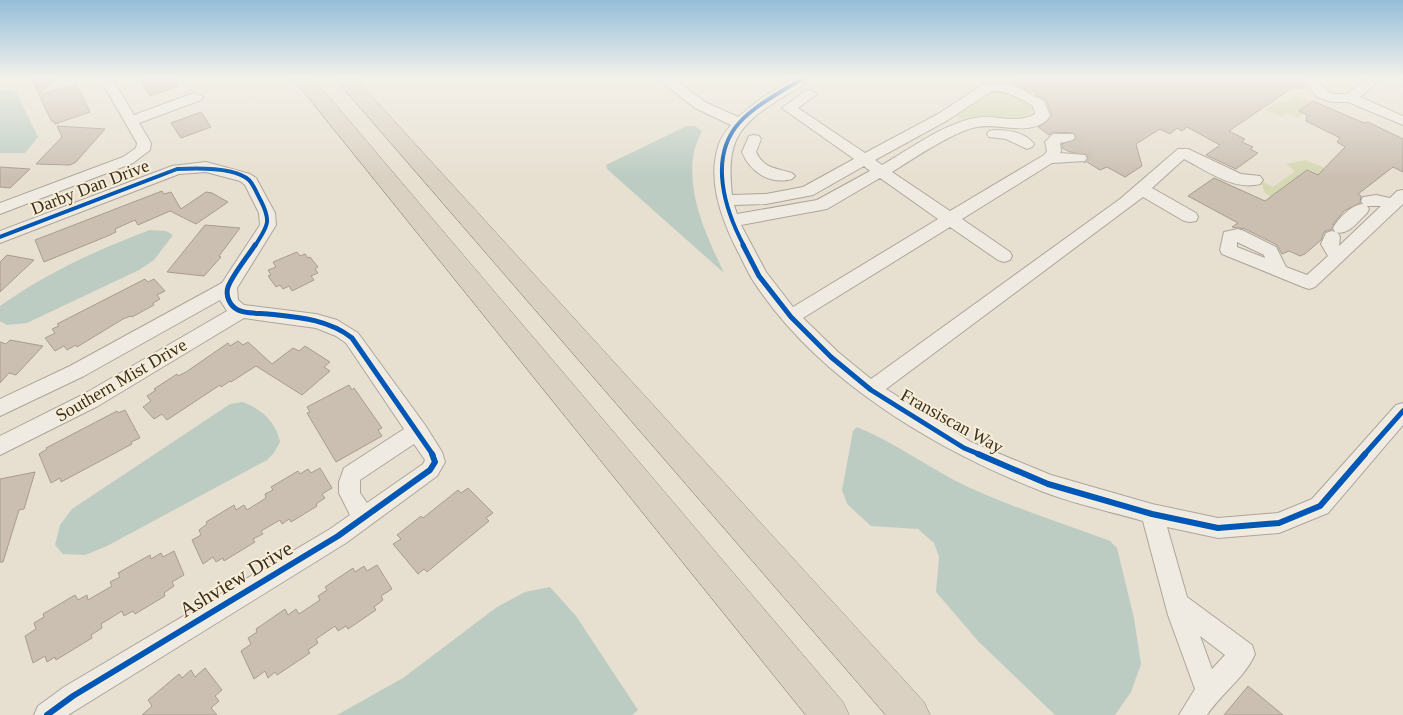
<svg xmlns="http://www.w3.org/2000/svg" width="1403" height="715" font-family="'Times New Roman',serif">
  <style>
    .green { fill: #d6d7b3 }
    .water { fill: #bcccc2 }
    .building { fill: #cbbfb2; stroke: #a89c90 }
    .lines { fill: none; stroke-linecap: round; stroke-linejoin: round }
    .minor-tunnel { stroke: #c5bcae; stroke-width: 15; stroke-dasharray: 15 8; stroke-linecap: butt }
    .minor-casing { stroke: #ada599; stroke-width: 2 }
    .highway-casing { stroke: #928b80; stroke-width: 1 }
    .minor { fill: #efebe3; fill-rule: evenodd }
    .highway { fill: #dad1c2; fill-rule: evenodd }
    .cycleway-far2-casing { stroke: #f7eed8; stroke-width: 6 }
    .cycleway-far1-casing { stroke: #f7eed8; stroke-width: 8 }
    .cycleway-casing { stroke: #f7eed8; stroke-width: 9 }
    .cycleway-far2 { stroke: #0057b8; stroke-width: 4 }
    .cycleway-far1 { stroke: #0057b8; stroke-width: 5 }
    .cycleway { stroke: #0057b8; stroke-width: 6 }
    .labels { text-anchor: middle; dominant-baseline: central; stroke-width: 4; stroke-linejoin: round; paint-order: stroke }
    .street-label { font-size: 18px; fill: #3d2e20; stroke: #f7eed8 }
    .near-street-label { font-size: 21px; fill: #3d2e20; stroke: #f7eed8 }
  </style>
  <rect width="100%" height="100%" fill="#e7e0d1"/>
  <!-- green -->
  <g class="green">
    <polygon points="1000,91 1008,92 1031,104 1032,110 1029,114 1019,118 987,117 963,120 955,116 991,93"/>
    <polygon points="1295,95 1311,102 1299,111 1304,113 1298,118 1287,113 1282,117 1265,110 1282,100 1286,102"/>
    <polygon points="1306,160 1336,173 1323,178 1307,170 1271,197 1265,193 1261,183 1263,182 1273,187 1295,171 1286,164"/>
  </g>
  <!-- water -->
  <g class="water">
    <polygon points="11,89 16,92 38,137 25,153 0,153 0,91"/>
    <path d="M687 126H695L702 131C698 139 694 149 693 157 688 198 707 237 724 273L607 169 606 165Z"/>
    <path d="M150 230 166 231 173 235 154 260 139 270 27 323 7 325 0 321V306C46 273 97 250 150 230Z"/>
    <path d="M242 402C261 408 276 422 280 442L274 453 267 460 107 546 85 555 63 554 55 545 60 525 72 509 230 404Z"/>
    <path d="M857 427C896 443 930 469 968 487 1014 508 1062 523 1110 541L1117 548 1134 618 1141 664 1131 692 1115 715H1055L978 641 936 592 939 557 934 543 918 529 871 526 847 504 842 490 853 431Z"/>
    <polygon points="550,587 576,616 638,710 632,715 337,715 403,678 497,607 525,592"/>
  </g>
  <!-- building -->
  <g class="building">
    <polygon points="30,76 59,76 39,94"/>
    <polygon points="156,76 172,76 179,86 150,96 141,82"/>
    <polygon points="1022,76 1297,76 1305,88 1292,88 1229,131 1245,139 1242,142 1253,147 1250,149 1258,153 1236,169 1206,155 1220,145 1187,127 1182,131 1177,128 1170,134 1160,129 1136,144 1142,166 1125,177 1107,167 1100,170 1087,162 1089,157 1085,153 1070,152 1062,148 1062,144 1075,141 1077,138 1075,133 1053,132 1049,135 1038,127 1044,124 1052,115 1046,100 1036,95 1035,90 1030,92 1012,83"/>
    <polygon points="76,84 90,112 55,124 54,121 52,122 39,95"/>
    <polygon points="1313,101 1364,123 1368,122 1403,139 1403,172 1393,167 1358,194 1361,196 1360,203 1344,211 1334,223 1332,229 1324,232 1321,240 1305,254 1300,256 1289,251 1282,254 1277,245 1245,229 1232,227 1238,223 1188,196 1214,178 1265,201 1307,170 1318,175 1345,147 1337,142 1340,138 1306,121 1307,115 1299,111"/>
    <polygon points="201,112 211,127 181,138 171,123"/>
    <polygon points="57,126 105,129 76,162 70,165 36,164 62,137"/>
    <polygon points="0,167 30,169 10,188 0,187"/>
    <polygon points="162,191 164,194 171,192 181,209 206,192 212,193 228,202 196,224 170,211 138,225 135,220 115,229 116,232 110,235 44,262 35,240"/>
    <polygon points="205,225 240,228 219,256 221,257 204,276 167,272"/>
    <polygon points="297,252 300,256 305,254 308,258 310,257 318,267 315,269 318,273 311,276 314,280 292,291 289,286 283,289 280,285 276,287 268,276 271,275 268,270 276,267 273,262"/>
    <polygon points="7,255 34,260 0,292 0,262"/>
    <polygon points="145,279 148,282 154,279 165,291 157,295 160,299 153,303 154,305 132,317 131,316 123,319 77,347 76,345 67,350 64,346 55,351 45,338 55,333 52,329 59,326 57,324"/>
    <polygon points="10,340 43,346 16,375 9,373 0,383 0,342 6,344"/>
    <polygon points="238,341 243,345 248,342 272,364 293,348 299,351 305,346 330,362 324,367 330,371 302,395 256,366 231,382 230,381 221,387 220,385 167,420 162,414 154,419 143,407 151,401 147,396 156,390 154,389 177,374 178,376 186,372 228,343 230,346"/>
    <polygon points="349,385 352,390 354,388 382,428 378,430 382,436 336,462 307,413 310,412 307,407"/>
    <polygon points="125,410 140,438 131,442 132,444 61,482 60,478 51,483 39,454 47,449 46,448 117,411 118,413"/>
    <polygon points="320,468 332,488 322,494 325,498 316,504 317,506 291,522 289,519 282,524 280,520 261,531 263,534 253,539 255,542 224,561 223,558 216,562 213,557 203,564 192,540 201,535 199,530 207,524 206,522 234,505 236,510 244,505 247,510 266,498 265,494 273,490 271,487 298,471 300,474 308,469 311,473"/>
    <polygon points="35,472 24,509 19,510 3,562 0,562 0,479"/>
    <polygon points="468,488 493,513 486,518 489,521 427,572 424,569 418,574 393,544 401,539 397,535 421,516 423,518 458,490 461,493"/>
    <polygon points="174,551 184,575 172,582 174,586 164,593 165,596 135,614 133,611 124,616 122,611 101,624 102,628 91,635 92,638 56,660 55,657 47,662 45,656 33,663 25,636 36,629 34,623 44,617 43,614 75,595 78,600 87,595 88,600 112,586 110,582 120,577 118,573 150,555 151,559 161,553 163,557"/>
    <polygon points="377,565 392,589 381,596 383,600 374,607 376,610 348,629 346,626 338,631 335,626 316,639 318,643 308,650 310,653 277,675 275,672 268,678 265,671 254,679 241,651 251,644 248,638 257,632 256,629 285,609 288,615 296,609 299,614 320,600 318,596 327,590 325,587 353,568 355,572 364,566 367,571"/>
    <polygon points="205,668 222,690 215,696 219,701 211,708 217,715 142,715 152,706 148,700 179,674 182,678 191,670 195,677"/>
    <polygon points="1248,686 1283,715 1224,715"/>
  </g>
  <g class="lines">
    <!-- minor-tunnel -->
    <polyline class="minor-tunnel" points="1068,137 1084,147 1086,153 1080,158"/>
    <!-- minor casing -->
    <g class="minor-casing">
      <g id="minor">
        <polygon points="99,77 111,77 134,115 191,94 196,93 203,97 201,100 139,123 151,143 150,150 133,163 0,214 0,203 123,157 136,148 137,143"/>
        <path d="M658 77H672L705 102 738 117 763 97 796 77H812C805 85 792 91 783 97 738 125 726 140 732 195L766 194 803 187 854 159 782 108 805 91 810 90 817 94 798 108 865 153 938 114 984 84H1010L1044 101 1050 116C1033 139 999 122 977 127 954 131 913 159 892 172L950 211 1044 155 1047 151 1045 142 1053 134H1073L1075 137 1073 140 1060 143 1061 151 1060 153 1085 155 1087 158 1085 161 1052 163 962 219 1010 252 1012 256 1010 260 1004 262 998 260 950 227 803 318 838 352 871 379 1120 199 1178 149H1188L1241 174 1260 176 1263 180 1260 184C1234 191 1207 171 1184 159L1152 188 1196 213 1198 217 1196 221 1190 222 1184 221 1143 197 886 389 971 442 1051 475 1152 504 1218 518 1278 513 1312 499 1396 405 1403 403V425L1328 513 1279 533 1218 538 1167 527 1187 597 1252 645 1255 654C1246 676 1221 694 1207 715H1179L1195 689 1168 615 1143 521C1109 511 1074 504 1041 491 934 449 816 379 752 279 746 269 741 257 735 246 720 215 707 178 719 144 721 137 727 130 731 125L695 108 659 80ZM992 91C1008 91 1019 98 1033 106L1035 114C1015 125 996 114 975 118 943 124 910 149 882 165L875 160 948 120ZM864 166 870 171 817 200 737 214 734 205 766 204 813 195ZM880 178 938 219 793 307 766 272 741 225 827 209ZM1200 636 1225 655 1212 669Z"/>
        <polygon points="1301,77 1315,77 1327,91 1334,94 1347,94 1369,77 1383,77 1360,97 1403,116 1403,125 1348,102 1332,102 1317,97"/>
        <path d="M994 130C1008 130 1025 132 1034 144L1032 147 1027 149 1006 139 989 137 987 134 989 131Z"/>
        <path d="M754 135 759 136 761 139 756 152C764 169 776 168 792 173L795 176 792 179C770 185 750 172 742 152L749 136Z"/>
        <path d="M206 162 250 174 256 178 275 213 276 225 237 288 238 300 244 305 316 314 337 320 358 333 425 425 442 452 445 462 437 476 346 543 68 715H34L38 706 64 687 330 529 350 515 339 493V482L344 468 404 429 346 343 336 336 316 328 244 318 98 406 0 455V436L84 394 227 311 220 300 84 376 0 416V399L70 366 222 283 260 225 259 213 245 185 240 181 206 172 179 174 0 243V231L172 166ZM414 444 425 460 423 464 367 503 360 493V480Z"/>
        <path d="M1403 190V204L1315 287 1309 289 1303 287 1222 254 1220 250 1224 232 1238 229 1244 231 1276 247 1286 267 1307 275 1328 256 1321 244 1326 233 1332 231 1338 233 1340 237 1339 246 1381 206H1367L1369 209 1367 213C1358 221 1349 236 1335 232L1333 228C1338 219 1352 204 1363 204L1361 201 1363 197 1376 195 1390 198 1397 191ZM1237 242 1264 255 1265 258 1237 247Z"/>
      </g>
    </g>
    <!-- highway casing -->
    <g class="highway-casing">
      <g id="highway">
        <polygon points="292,77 312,77 843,702 849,715 806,715"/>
        <polygon points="334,77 354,77 924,702 930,715 886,715"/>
      </g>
    </g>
    <!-- minor -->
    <use href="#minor" class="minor"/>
    <!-- highway -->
    <use href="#highway" class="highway"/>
    <!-- cycleway-far2 casing -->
    <g class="cycleway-far2-casing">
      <g id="cycleway-far2">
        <path d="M0 237 177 169C195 168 235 167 249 180 254 185 257 194 261 201 272 223 267 226 255 246"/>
        <path d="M744 246C725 210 708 158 739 123 755 105 784 90 805 77"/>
      </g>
    </g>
    <!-- cycleway-far1 casing -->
    <g class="cycleway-far1-casing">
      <g id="cycleway-far1">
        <path d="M255 245C248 256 233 274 228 287 225 296 230 306 238 310 246 314 259 313 268 314 297 317 328 319 352 338L433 455"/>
        <polyline points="743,245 759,276 791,317 831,357 871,390 964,448 981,455"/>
        <polyline points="1364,455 1403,411"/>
      </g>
    </g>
    <!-- cycleway casing -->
    <g class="cycleway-casing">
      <g id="cycleway">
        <polyline points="978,454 1048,484 1152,514 1218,528 1279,523 1320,506 1365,454"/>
        <polyline points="47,715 73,696 338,536 430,470 435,462 432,454"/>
      </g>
    </g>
    <!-- cycleway-far2 -->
    <use href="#cycleway-far2" class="cycleway-far2"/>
    <!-- cycleway-far1 -->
    <use href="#cycleway-far1" class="cycleway-far1"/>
    <!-- cycleway -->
    <use href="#cycleway" class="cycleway"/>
  </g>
  <!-- sky -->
  <linearGradient id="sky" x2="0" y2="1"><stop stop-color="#96bed9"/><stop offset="0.44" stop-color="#f4f1ea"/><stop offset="1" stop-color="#f4f1ea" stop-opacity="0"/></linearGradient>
  <rect width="1403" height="177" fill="url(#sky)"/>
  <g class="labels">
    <!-- street labels -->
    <g class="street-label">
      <text transform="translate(90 187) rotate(-21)">Darby Dan Drive</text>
      <text transform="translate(121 380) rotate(-30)">Southern Mist Drive</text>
      <text transform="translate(952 421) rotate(29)">Fransiscan Way</text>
    </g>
    <!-- near-street labels -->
    <g class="near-street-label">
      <text transform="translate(236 579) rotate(-31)">Ashview Drive</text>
    </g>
  </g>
</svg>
